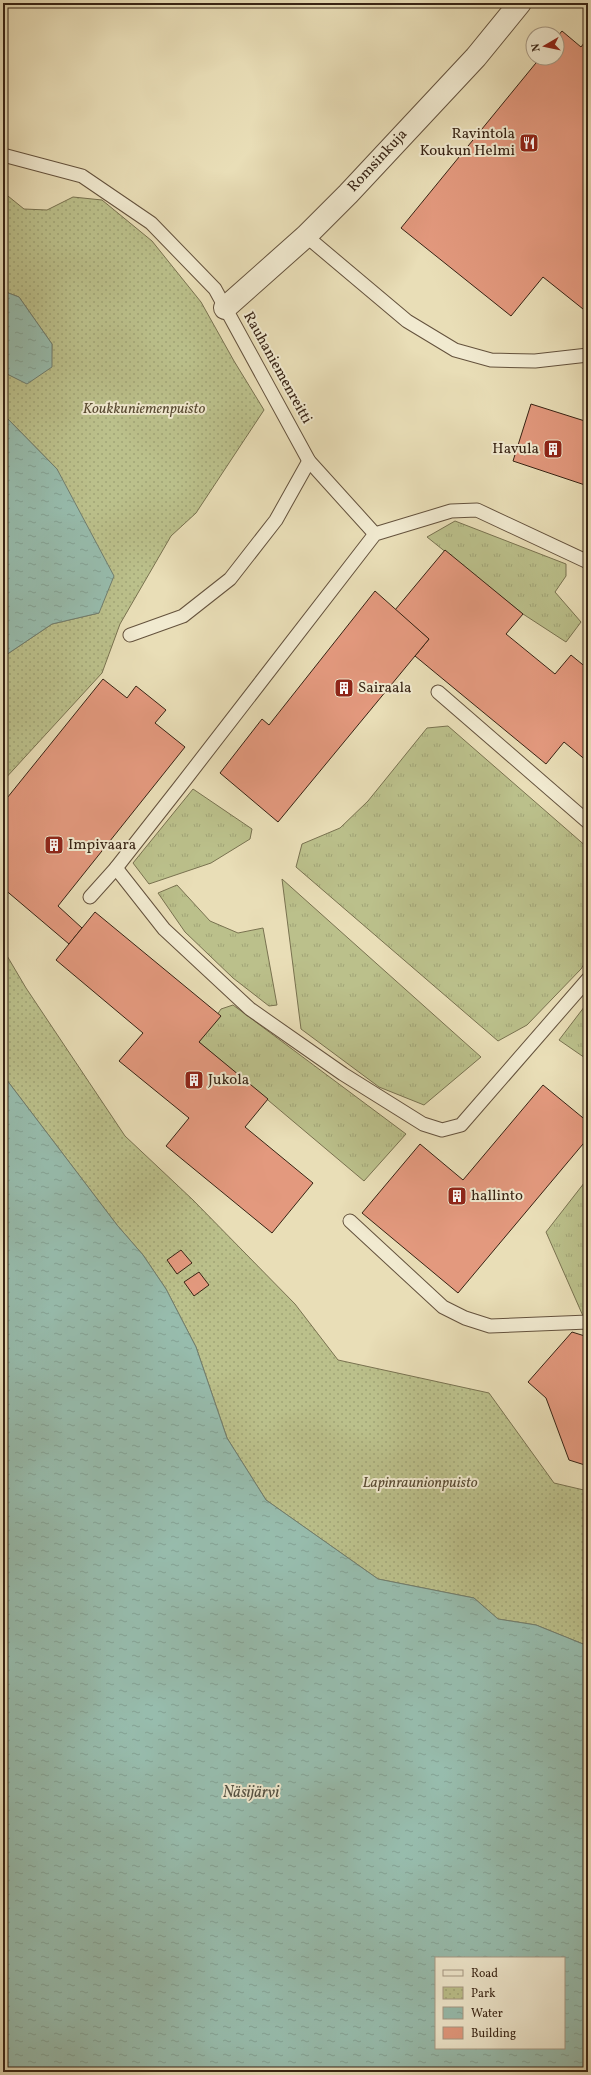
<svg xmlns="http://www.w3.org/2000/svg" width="591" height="2075" font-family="Vollkorn,serif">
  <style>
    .grass { fill: url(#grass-tufts); stroke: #797250 }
    .park { fill: url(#park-dots); stroke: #797250 }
    .water { fill: url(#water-ripples); stroke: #717f70; fill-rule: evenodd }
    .building { fill: #e3997e; stroke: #372314 }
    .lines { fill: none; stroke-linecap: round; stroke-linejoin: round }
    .lane-casing { stroke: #64523d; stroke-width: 15 }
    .street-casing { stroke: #64523d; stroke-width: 24 }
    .lane { stroke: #f1ead0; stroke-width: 13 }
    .street { stroke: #f1ead0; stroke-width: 22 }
    .labels { text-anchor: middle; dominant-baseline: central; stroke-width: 4; stroke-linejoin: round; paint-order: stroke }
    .poi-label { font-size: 15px; fill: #372314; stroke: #f1ead0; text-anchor: start }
    .street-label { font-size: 15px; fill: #372314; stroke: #f1ead0 }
    .park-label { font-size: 15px; font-style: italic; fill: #584a32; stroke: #f1ead0 }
    .water-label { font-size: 16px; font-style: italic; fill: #545142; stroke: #f1ead0 }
  </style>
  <defs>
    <pattern id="grass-tufts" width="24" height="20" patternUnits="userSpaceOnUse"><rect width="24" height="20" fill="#bbc08b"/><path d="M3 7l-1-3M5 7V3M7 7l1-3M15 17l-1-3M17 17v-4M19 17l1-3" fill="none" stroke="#a1a577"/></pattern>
    <pattern id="park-dots" width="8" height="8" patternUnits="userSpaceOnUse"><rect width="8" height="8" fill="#bbc08b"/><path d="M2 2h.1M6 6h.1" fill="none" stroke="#a1a577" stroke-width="1.8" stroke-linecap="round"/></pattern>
    <pattern id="water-ripples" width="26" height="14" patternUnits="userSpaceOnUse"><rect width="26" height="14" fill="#97bcad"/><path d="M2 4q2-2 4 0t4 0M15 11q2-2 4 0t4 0" fill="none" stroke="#83a194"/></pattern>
  </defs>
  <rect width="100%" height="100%" fill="#e9deb7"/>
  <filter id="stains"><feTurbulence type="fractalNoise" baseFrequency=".005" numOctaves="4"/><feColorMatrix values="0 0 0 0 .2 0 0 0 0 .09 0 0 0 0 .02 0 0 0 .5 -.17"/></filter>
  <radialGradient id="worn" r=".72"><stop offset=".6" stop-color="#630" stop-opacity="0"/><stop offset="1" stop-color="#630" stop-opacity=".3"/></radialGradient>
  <!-- grass -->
  <g class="grass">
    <polygon points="455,521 566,564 566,576 555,592 581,622 566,642 523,614 427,537"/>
    <polygon points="448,726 588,848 588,958 581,969 527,1025 498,1041 296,867 302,844 340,828 368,801 427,728"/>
    <polygon points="193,789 252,829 250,839 211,863 149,884 133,863"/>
    <polygon points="282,879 481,1057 424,1105 379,1087 301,1029"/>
    <polygon points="177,885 210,921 238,933 263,928 277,1005 269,1006 233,978 185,932 158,893"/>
    <polygon points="588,1002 588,1060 559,1040"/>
    <polygon points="233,1005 406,1134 364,1181 199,1042 221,1009"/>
    <polygon points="588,1178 588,1315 583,1316 546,1232"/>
  </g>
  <!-- park -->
  <g class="park">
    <polygon points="3,192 24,209 47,210 73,197 102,200 152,241 201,302 234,361 264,410 196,513 171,536 120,624 102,673 3,781 3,657 52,624 99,613 57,469 3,414 3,372 27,383 51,367 52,344 19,297 3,291"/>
    <polygon points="3,949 26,988 125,1136 193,1200 295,1304 338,1360 489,1393 554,1483 588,1491 588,1646 536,1625 498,1619 474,1598 378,1579 266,1500 227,1438 196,1347 166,1289 143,1255 117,1225 3,1075"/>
  </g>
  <!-- water -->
  <g class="water">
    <polygon points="3,291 19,297 52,344 52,367 27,384 3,372"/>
    <polygon points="3,414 57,469 114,576 99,613 52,624 3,657"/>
    <path d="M3 1075 117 1225 143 1255 166 1289 196 1347 227 1438 266 1500 378 1579 474 1598 498 1619 536 1625 588 1646V2072H3ZM436 1958H564V2048H436Z"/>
  </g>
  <!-- building -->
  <g class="building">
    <polygon points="562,31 581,47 588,38 588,313 543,277 511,316 401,228 540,58 557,58 557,37"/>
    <polygon points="531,404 588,422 588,486 513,461"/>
    <polygon points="445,550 523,614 506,634 555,674 571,655 588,669 588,762 564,742 546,764 415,656 429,639 395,610"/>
    <polygon points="375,591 429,639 278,822 220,773 262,719 269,725"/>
    <polygon points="103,679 127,698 136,686 166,710 155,723 185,747 58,906 82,928 69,944 3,888 3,803"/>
    <polygon points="95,912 221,1016 199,1042 268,1099 245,1127 313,1183 272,1233 166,1146 189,1118 119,1061 143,1033 56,960"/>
    <polygon points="543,1085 588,1122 588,1138 458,1293 362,1213 420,1144 463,1180"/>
    <polygon points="181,1250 192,1263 177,1274 167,1260"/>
    <polygon points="199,1272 209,1285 194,1296 184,1282"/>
    <polygon points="572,1332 588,1337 588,1466 569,1460 546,1398 528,1382"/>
  </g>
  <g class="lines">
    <!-- lane casing -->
    <g class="lane-casing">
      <g id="lane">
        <polyline points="3,155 82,176 151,223 215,289 309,461 375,534"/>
        <polyline points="306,236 407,321 455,350 491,360 535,361 588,355"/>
        <polyline points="130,635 183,616 230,579 276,520 309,461"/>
        <polyline points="438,692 588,822"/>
        <polyline points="116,868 164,929 250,1009 343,1074 423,1124 442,1130 461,1125 588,979"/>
        <polyline points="90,897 116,868 178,789 375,534 451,511 477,510 588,562"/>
        <polyline points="350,1221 443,1307 465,1318 490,1326 588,1322"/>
      </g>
    </g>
    <!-- street casing -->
    <g class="street-casing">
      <polyline id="street" points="225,308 306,236 348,194 476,57 520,3"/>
    </g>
    <!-- lane -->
    <use href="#lane" class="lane"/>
    <!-- street -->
    <use href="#street" class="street"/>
  </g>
  <!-- icons -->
  <defs>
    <g id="restaurant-square" transform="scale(1)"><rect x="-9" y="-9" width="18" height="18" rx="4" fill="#8f2418" stroke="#f1ead0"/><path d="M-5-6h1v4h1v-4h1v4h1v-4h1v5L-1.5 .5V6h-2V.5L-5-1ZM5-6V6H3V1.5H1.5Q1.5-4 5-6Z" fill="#fff"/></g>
    <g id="building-square" transform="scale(1)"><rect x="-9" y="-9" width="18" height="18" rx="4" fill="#8f2418" stroke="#f1ead0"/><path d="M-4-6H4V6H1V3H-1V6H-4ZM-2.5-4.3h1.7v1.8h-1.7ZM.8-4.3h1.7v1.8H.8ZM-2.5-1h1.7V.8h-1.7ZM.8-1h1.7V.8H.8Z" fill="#fff"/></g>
  </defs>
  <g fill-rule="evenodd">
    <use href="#restaurant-square" x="529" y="143"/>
    <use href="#building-square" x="553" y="449"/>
    <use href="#building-square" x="344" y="688"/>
    <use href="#building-square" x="54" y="845"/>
    <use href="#building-square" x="194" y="1080"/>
    <use href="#building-square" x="457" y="1196"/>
  </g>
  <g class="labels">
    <!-- poi labels -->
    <g class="poi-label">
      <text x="515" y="134" text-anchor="end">Ravintola<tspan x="515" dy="17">Koukun Helmi</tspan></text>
      <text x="539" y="449" text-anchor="end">Havula</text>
      <text x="358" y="688">Sairaala</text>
      <text x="68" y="845">Impivaara</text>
      <text x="208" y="1080">Jukola</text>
      <text x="471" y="1196">hallinto</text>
    </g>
    <!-- street labels -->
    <g class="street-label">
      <text transform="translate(378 161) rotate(-47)">Romsinkuja</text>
      <text transform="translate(277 368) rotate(61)">Rauhaniemenreitti</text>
    </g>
    <!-- park labels -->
    <g class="park-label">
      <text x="144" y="409">Koukkuniemenpuisto</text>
      <text x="420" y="1483">Lapinraunionpuisto</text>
    </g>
    <!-- water labels -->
    <g class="water-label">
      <text x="251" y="1793">Näsijärvi</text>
    </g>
  </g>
  <!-- margin -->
  <rect width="591" height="2075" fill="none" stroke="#e9deb7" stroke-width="16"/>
  <rect x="4" y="4" width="583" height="2067" fill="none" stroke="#372314" stroke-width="2"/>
  <rect x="8" y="8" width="575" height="2059" fill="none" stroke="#372314"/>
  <!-- legend -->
  <rect x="435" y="1957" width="130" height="92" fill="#f1ead0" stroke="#a79a85"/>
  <rect x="443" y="1970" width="20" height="6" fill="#f1ead0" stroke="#a79a85"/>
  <text x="471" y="1977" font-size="12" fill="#372314">Road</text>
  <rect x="443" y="1987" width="20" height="12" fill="url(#park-dots)" stroke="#a79a85"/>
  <text x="471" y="1997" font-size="12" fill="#372314">Park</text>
  <rect x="443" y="2007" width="20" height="12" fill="url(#water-ripples)" stroke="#a79a85"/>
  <text x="471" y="2017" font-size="12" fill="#372314">Water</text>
  <rect x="443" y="2027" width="20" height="12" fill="#e3997e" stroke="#a79a85"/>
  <text x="471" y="2037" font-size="12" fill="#372314">Building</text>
  <!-- north arrow -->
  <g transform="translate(545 46) rotate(261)"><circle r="19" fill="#f1ead0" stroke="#a79a85"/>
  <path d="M0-3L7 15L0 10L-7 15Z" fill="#8f2418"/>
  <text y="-6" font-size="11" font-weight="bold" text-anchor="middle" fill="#372314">N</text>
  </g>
  <rect width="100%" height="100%" filter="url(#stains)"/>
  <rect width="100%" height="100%" fill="url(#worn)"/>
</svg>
